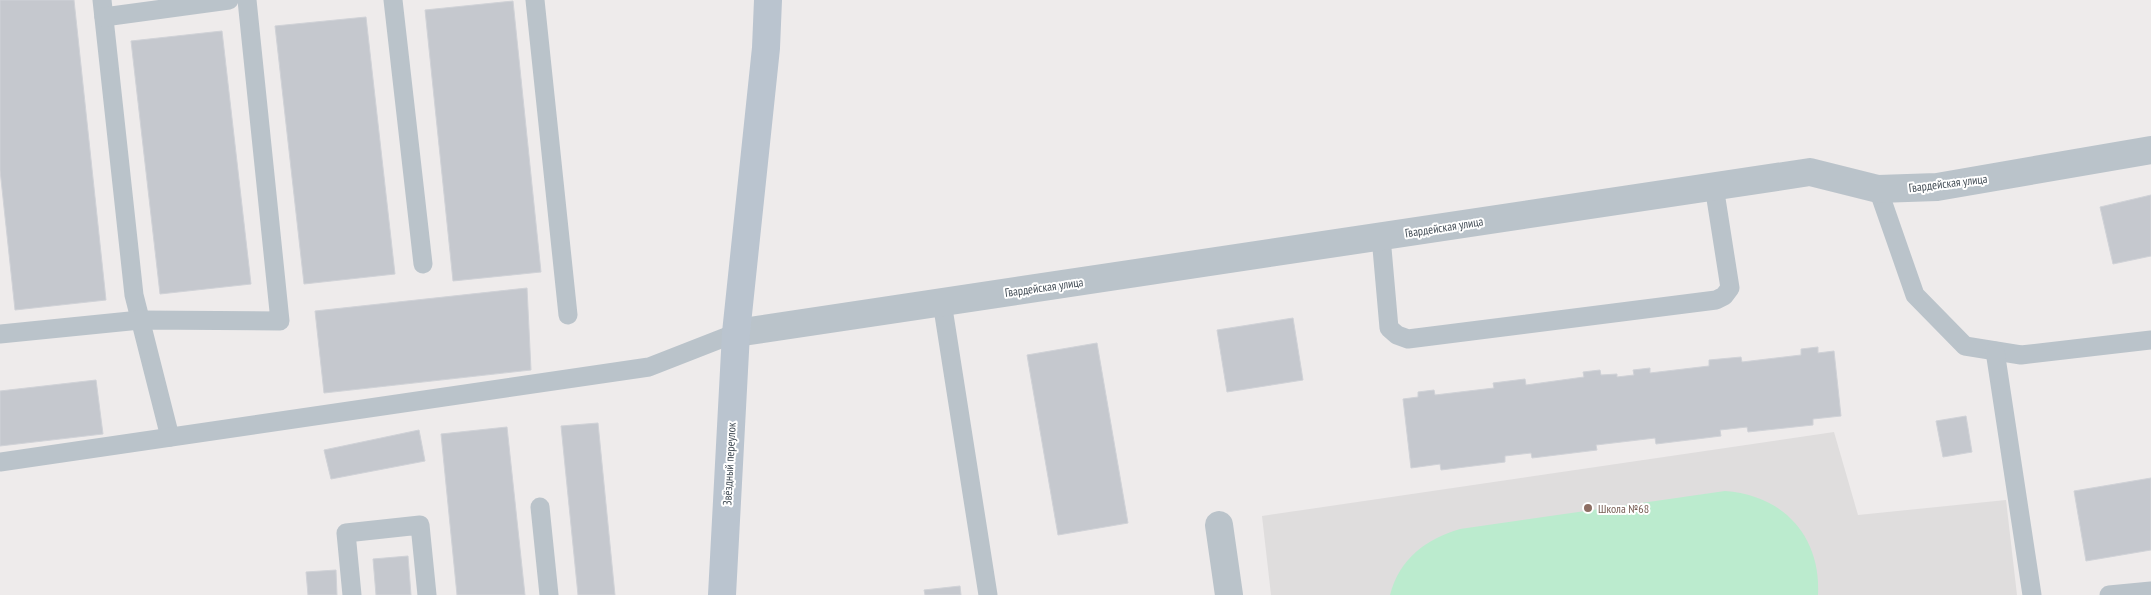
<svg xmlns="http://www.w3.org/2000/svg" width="2151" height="595" font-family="'PT Sans Narrow',sans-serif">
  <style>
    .education { fill: #dfdddd }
    .garden { fill: #bbebce }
    .building { fill: #c5c8ce; stroke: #d0d2d7 }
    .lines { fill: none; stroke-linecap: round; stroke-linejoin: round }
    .lane { stroke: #bac3ca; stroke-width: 19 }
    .street { stroke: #bac3ca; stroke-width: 28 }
    .secondary { stroke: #bac4cf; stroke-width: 28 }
    .education-dot { fill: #8d6e63; stroke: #fff; stroke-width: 2 }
    .labels { text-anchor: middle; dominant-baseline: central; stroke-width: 4; stroke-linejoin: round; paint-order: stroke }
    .street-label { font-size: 12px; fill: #454f58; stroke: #fff }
    .education-label { font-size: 12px; fill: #785e54; stroke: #fff; text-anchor: start }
  </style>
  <rect width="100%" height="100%" fill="#eeebeb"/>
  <!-- education -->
  <polygon class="education" points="1834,432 1858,515 2006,500 2017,595 1271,595 1262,516"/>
  <!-- garden -->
  <path class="garden" d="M1725 491C1783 495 1821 536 1818 595H1390C1399 559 1426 539 1460 529Z"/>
  <!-- building -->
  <g class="building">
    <polygon points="0,0 74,0 106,300 15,310 0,170"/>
    <polygon points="513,1 541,272 453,281 425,10"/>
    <polygon points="366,17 395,274 304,284 275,26"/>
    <polygon points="222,31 251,284 160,294 131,41"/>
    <polygon points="2151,195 2151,256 2113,264 2100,207"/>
    <polygon points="527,288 531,370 324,393 315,311"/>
    <polygon points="1293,318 1303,380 1227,392 1217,330"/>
    <polygon points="1097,343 1128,523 1058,535 1027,355"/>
    <polygon points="1818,347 1818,353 1834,351 1841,416 1813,419 1813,425 1748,432 1747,427 1720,430 1721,436 1656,444 1655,438 1596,445 1597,450 1532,458 1531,453 1505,456 1505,462 1441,470 1440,464 1411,468 1403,399 1418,397 1418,392 1434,390 1435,395 1494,388 1493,383 1525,379 1526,385 1584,377 1583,372 1600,370 1601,375 1617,374 1617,377 1634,375 1633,370 1650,368 1650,373 1709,366 1709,360 1741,357 1742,362 1801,355 1801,349"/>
    <polygon points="96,380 103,434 0,446 0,391"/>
    <polygon points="1966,416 1972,452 1943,457 1936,421"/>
    <polygon points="598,423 615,595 578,595 561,426"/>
    <polygon points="507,427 525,595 457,595 441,434"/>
    <polygon points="419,430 425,461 331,479 324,450"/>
    <polygon points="2151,478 2151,550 2086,561 2074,491"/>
    <polygon points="408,556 411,595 376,595 373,559"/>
    <polygon points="336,570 337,595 308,595 306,572"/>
    <polygon points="960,586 961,595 925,595 924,590"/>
  </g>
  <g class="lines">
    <!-- lane -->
    <g class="lane">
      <polyline points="102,0 134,295 170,437"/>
      <polyline points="393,0 423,264"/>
      <polyline points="535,0 568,315"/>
      <polyline points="104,17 229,0"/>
      <polyline points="1878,189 1915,295 1965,346 2021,355 2151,340"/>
      <polyline points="1381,237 1389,328 1397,335 1408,339 1716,300 1724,296 1730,288 1714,186"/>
      <polyline points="942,302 988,595"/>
      <polyline points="0,334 140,320 280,321 247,0"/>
      <polyline points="1995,351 2032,595"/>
      <polyline points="0,462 649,367 736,333"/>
      <polyline points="540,507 549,595"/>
      <polyline points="352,595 346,533 420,525 427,595"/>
      <polyline points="2109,595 2151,591"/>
    </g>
    <!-- street -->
    <g class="street">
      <polyline points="736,333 1810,172 1878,189 1937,187 2151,150"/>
      <polyline points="1219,525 1229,595"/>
    </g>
    <!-- secondary -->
    <polyline class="secondary" points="722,595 736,333 766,48 768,0"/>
  </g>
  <!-- markers -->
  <circle class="education-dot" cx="1588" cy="508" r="5"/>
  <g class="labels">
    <!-- street labels -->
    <g class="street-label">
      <text transform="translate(1948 183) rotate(-7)">Гвардейская улица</text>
      <text transform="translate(1444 227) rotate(-9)">Гвардейская улица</text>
      <text transform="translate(1044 287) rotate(-8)">Гвардейская улица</text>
      <text transform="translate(729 464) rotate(-87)">Звёздный переулок</text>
    </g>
    <!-- education labels -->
    <g class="education-label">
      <text x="1598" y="508">Школа №68</text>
    </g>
  </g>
</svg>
